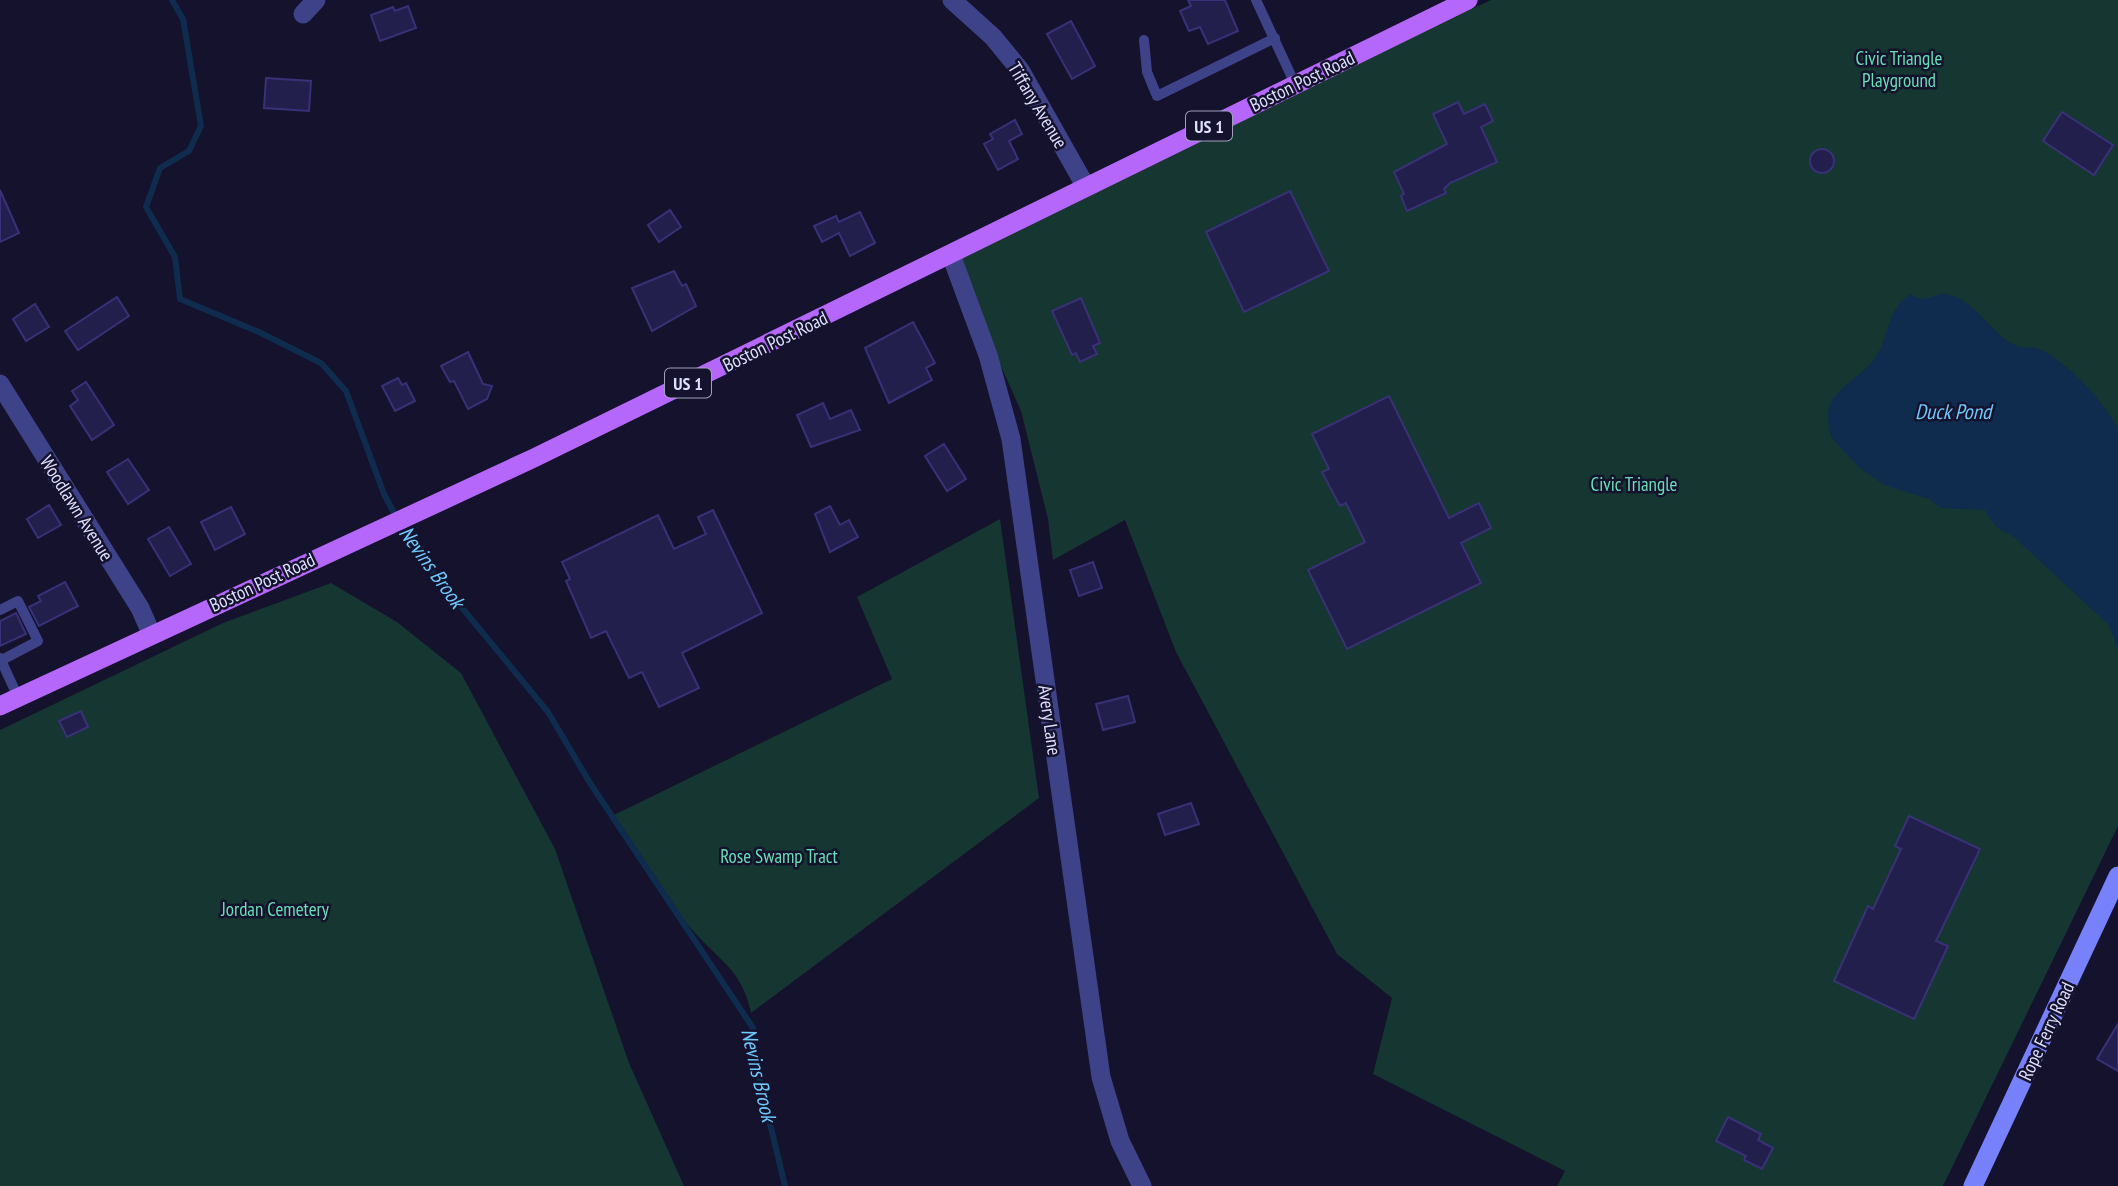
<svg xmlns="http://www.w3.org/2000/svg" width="2118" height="1186" font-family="'PT Sans Narrow',sans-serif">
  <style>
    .green { fill: #153631 }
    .water { fill: #0f2c4e }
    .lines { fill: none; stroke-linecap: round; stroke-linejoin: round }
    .stream { stroke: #0f2c4e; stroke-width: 6 }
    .building { fill: #231f4c; stroke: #383178; stroke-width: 2 }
    .service { stroke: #3e4389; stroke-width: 10 }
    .minor { stroke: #3e4389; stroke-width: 19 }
    .tertiary { stroke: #3e4389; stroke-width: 19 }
    .secondary { stroke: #7781fc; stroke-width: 19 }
    .primary { stroke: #b667fb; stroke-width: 19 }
    .labels { text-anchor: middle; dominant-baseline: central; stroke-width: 5; stroke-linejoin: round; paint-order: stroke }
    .shield { fill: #14122c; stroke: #a1a1bf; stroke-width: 2 }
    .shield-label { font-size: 18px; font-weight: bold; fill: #dedefe }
    .park-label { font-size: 19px; fill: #69dfb6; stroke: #14122c }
    .street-label { font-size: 19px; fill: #dedefe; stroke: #14122c }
    .water-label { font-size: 21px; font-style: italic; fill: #6ec8fc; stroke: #14122c }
  </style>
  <rect width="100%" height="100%" fill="#14122c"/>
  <!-- green -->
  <g class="green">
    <polygon points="1491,0 2118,0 2118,826 1943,1186 1557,1186 1565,1171 1373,1074 1392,998 1337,954 1176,652 1125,520 1053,560 1048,519 1021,411 951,255"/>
    <path d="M1000 519 1039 798 751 1013C742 968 717 960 690 927 666 898 630 849 614 815L892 679 857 597Z"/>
    <polygon points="331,583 397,622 461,673 555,849 629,1063 684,1186 0,1186 0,730 223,623"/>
  </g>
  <!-- water -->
  <path class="water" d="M1943 293C1976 298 1990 335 2017 346 2024 349 2033 346 2039 349 2066 360 2107 404 2118 430V651L2109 625 2014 537 1996 527 1985 510 1941 508 1929 499 1884 485 1859 467 1831 437C1829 427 1826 415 1830 405 1839 385 1863 376 1875 358 1891 334 1885 312 1910 294 1921 303 1931 297 1943 293Z"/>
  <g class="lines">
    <!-- stream -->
    <polyline class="stream" points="172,0 183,19 201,126 189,151 160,168 146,207 175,257 180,299 259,332 321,363 346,391 384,494 412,547 548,712 590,783 753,1028 755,1061 785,1186"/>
  </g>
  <!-- building -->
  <g class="building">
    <polygon points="1188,0 1225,0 1238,31 1208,44 1200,27 1189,31 1180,11 1191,6"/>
    <polygon points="408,6 416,28 380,41 371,15 393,7 395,11"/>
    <polygon points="1071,21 1095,66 1072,79 1047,34"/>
    <polygon points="266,78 311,81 309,111 264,108"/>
    <polygon points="1458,102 1464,114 1485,104 1493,121 1481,127 1497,162 1450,183 1444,189 1446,193 1407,211 1401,196 1404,194 1394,172 1447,144 1433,114"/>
    <polygon points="2062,112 2113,145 2094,175 2043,141"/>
    <polygon points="1015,120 1022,134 1009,141 1018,159 998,170 984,144 993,139 990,134"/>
    <circle cx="1822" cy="161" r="12"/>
    <polygon points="0,190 19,233 0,242"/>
    <polygon points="1290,191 1329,271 1244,312 1206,232"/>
    <polygon points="670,210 681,227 659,242 648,225"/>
    <polygon points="860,212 875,243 850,256 839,233 822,242 814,226 836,216 839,222"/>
    <polygon points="674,271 682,286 686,284 696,306 652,331 632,288"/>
    <polygon points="117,297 129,316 78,350 65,331"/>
    <polygon points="1081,298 1100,343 1093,346 1097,354 1080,362 1076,353 1072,355 1052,311"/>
    <polygon points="35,304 49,327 26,341 13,319"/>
    <polygon points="913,322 935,363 926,368 932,380 889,403 865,348"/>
    <polygon points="468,352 483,384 492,386 487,399 468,409 454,381 450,382 441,366"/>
    <polygon points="398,378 402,385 406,383 415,401 395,411 382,386"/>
    <polygon points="86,382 114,425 92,440 70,406 78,400 72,391"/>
    <polygon points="1389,396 1449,518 1479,503 1491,528 1461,543 1481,583 1347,649 1308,570 1365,542 1346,503 1340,506 1322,472 1329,469 1312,434"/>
    <polygon points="823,403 830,419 851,410 860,430 811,447 797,415"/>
    <polygon points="944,444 966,479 947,491 925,456"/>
    <polygon points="128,459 149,490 128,504 107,472"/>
    <polygon points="49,505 61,525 38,538 27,519"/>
    <polygon points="830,506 840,525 849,520 858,537 830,552 815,514"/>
    <polygon points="231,507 245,534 215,550 201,522"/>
    <polygon points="713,510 762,613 682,653 699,688 659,707 642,672 629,678 606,631 591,638 566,581 570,579 562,562 658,515 674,549 706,534 698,517"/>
    <polygon points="169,527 191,564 170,576 148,539"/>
    <polygon points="1093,562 1102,588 1079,596 1070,570"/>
    <polygon points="65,582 78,606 39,626 29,607 41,601 38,596"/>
    <polygon points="16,613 26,634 0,646 0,621"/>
    <polygon points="1128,696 1135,722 1103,730 1096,704"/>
    <polygon points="81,711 88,727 67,737 59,721"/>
    <polygon points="1191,803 1199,824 1165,835 1158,814"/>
    <polygon points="1909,816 1980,849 1936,941 1948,946 1914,1019 1834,981 1868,906 1873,909 1901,849 1895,846"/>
    <polygon points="2118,1024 2118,1071 2097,1059"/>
    <polygon points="1728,1117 1761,1134 1758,1140 1773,1148 1762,1169 1744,1160 1746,1156 1716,1141"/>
  </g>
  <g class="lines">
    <!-- service -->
    <g class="service">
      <polyline points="1256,0 1295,84"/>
      <polyline points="1144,40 1147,72 1157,96 1275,38"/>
      <polyline points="0,610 18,601 38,641 0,661"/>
      <polyline points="0,658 18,697"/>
    </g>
    <!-- minor -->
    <g class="minor">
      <polyline points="952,0 993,37 1020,70 1086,187"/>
      <polyline points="303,14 316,0"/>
      <polyline points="0,384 140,608 151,633"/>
    </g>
    <!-- tertiary -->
    <polyline class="tertiary" points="951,255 988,355 1011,439 1101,1077 1120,1141 1142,1186"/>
    <!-- secondary -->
    <polyline class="secondary" points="1973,1186 2118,876"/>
    <!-- primary -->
    <polyline class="primary" points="0,706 534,458 1468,0"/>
  </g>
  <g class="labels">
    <!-- shield labels -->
    <g class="shield">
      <rect x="1186" y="111.5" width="46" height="29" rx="5"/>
      <rect x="665" y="368.5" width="46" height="29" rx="5"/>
    </g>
    <g class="shield-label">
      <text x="1209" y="126">US 1</text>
      <text x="688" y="383">US 1</text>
    </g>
    <!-- park labels -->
    <g class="park-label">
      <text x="1899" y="58">Civic Triangle<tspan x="1899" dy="22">Playground</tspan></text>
      <text x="1634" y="484">Civic Triangle</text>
      <text x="779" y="856">Rose Swamp Tract</text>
      <text x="275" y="909">Jordan Cemetery</text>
    </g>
    <!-- street labels -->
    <g class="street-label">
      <text transform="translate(1302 81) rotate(-26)">Boston Post Road</text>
      <text transform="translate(1038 105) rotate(59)">Tiffany Avenue</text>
      <text transform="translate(775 341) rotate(-26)">Boston Post Road</text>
      <text transform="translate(77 508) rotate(58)">Woodlawn Avenue</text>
      <text transform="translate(262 582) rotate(-25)">Boston Post Road</text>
      <text transform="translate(1050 720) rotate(82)">Avery Lane</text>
      <text transform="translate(2046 1031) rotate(-65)">Rope Ferry Road</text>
    </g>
    <!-- water labels -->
    <g class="water-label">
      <text x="1953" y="411">Duck Pond</text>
      <text transform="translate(432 567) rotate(54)">Nevins Brook</text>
      <text transform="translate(759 1075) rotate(77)">Nevins Brook</text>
    </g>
  </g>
</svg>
